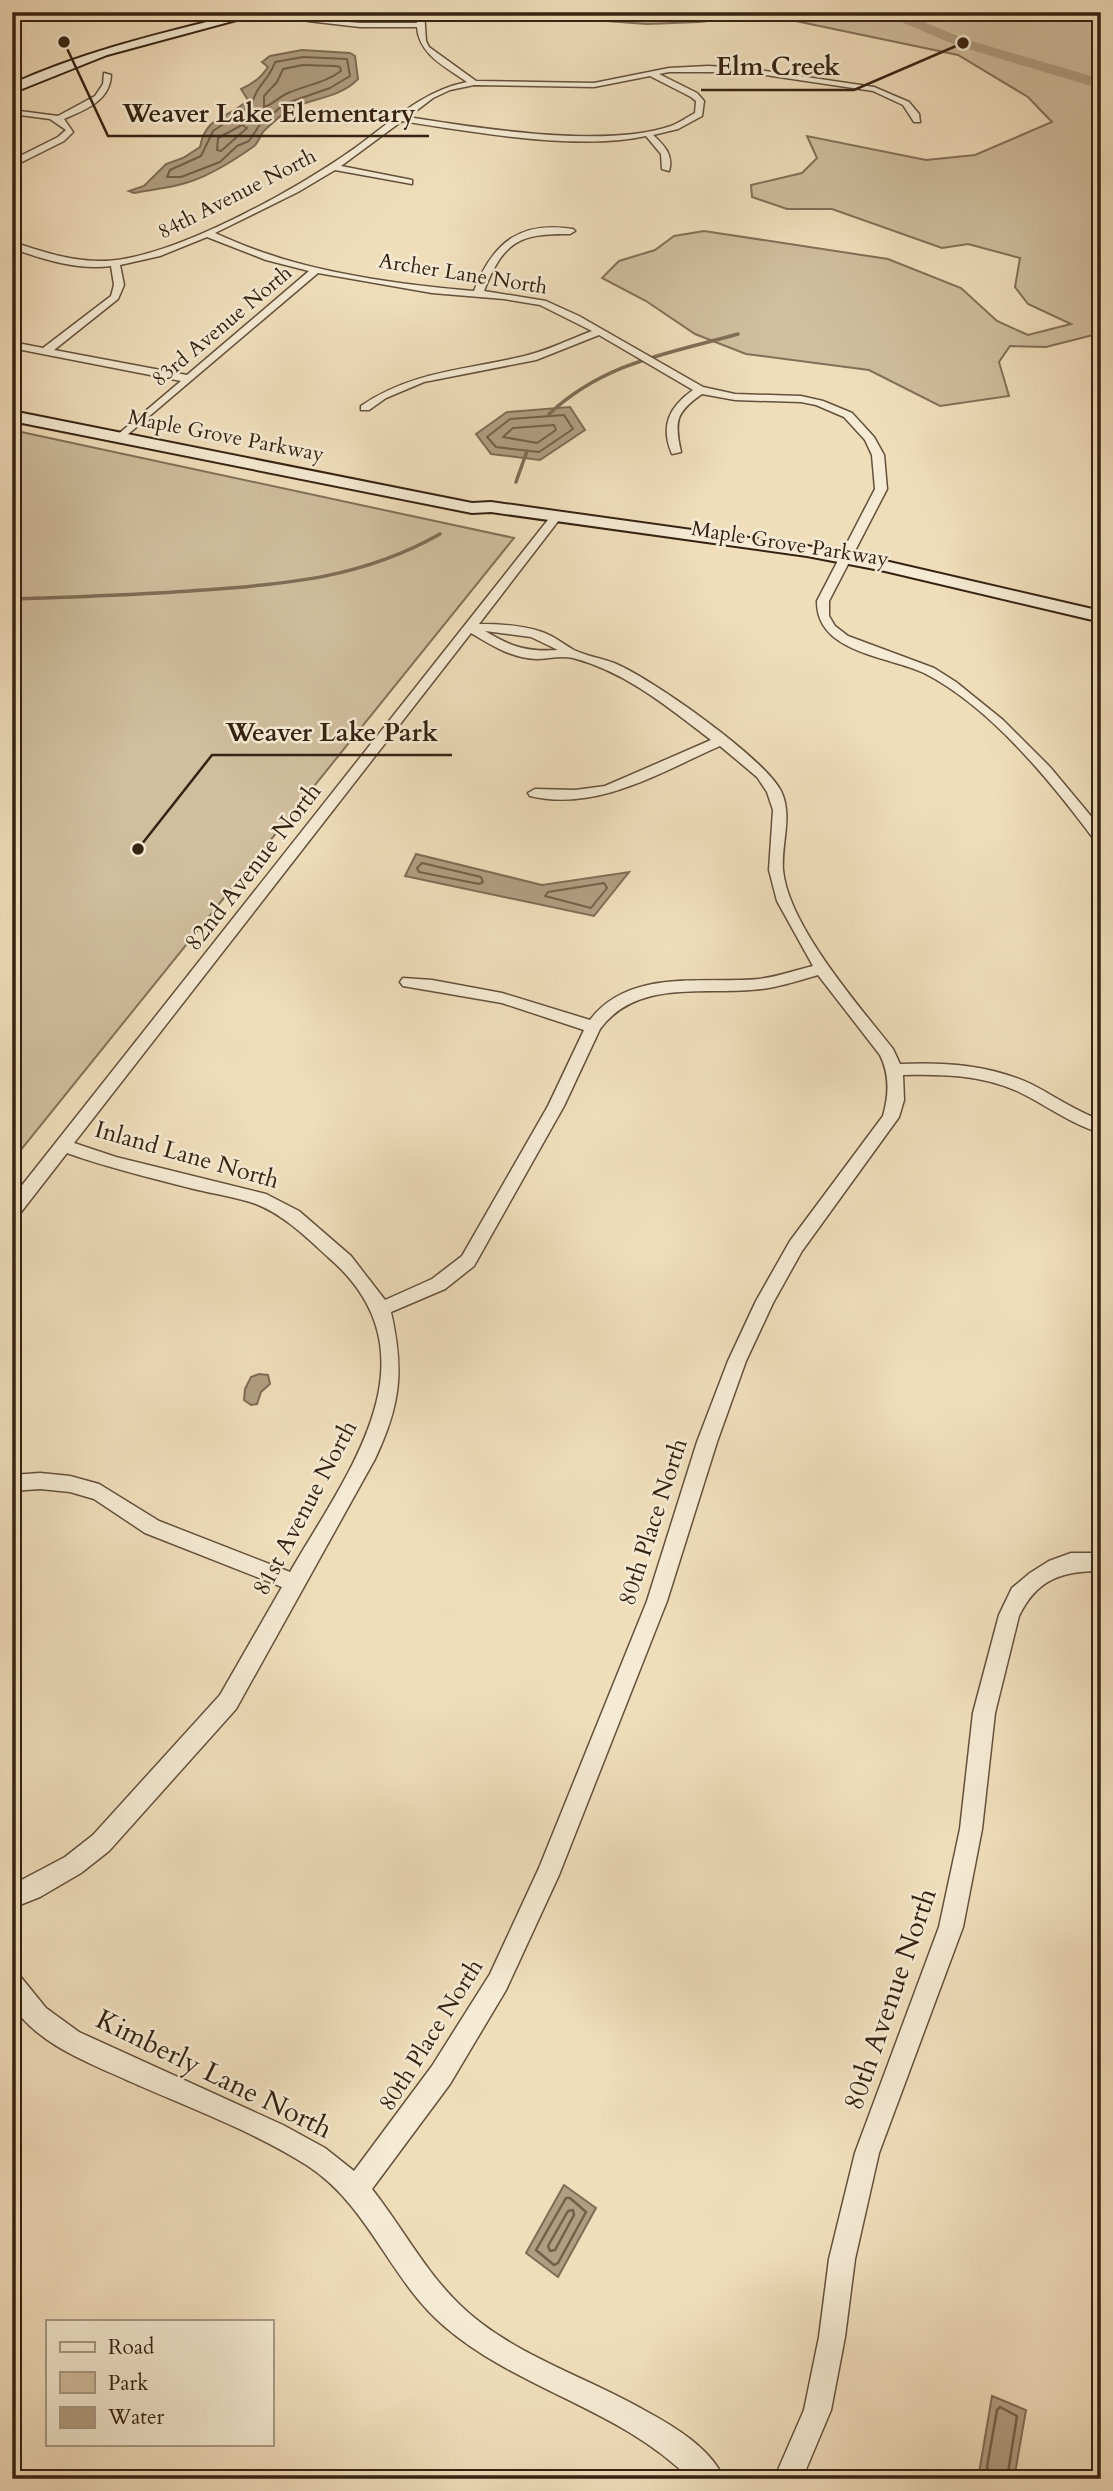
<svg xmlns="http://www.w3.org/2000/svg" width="1113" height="2491" font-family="Cardo,serif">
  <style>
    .green { fill: #d0be9e; stroke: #837058; stroke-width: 2 }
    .water { fill: #b19e82; stroke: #806c55; stroke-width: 2 }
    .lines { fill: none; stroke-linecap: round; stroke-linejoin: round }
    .shore-far1 { stroke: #74604a; stroke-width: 2 }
    .shore { stroke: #74604a; stroke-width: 2.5 }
    .stream { stroke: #806c55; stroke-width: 3.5 }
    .river { fill: #b19e82; fill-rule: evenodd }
    .minor-casing { stroke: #64513c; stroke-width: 3 }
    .secondary-casing { stroke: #362212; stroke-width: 4 }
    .minor { fill: #f5ead3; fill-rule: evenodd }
    .secondary { fill: #f5ead3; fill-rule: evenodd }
    .labels { text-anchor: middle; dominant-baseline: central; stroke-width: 5; stroke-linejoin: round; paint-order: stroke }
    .far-street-label { font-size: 21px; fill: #362212; stroke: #f5ead3 }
    .street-label { font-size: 24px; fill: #362212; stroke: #f5ead3 }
    .near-street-label { font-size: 28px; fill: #362212; stroke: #f5ead3 }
    .leader { fill: none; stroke: #362212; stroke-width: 2.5 }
    .callout-dot { fill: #362212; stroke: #f5ead3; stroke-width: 2.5 }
    .callout-label { font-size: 26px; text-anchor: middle; font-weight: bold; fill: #362212; stroke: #f5ead3; stroke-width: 5; stroke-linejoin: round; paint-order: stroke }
  </style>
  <rect width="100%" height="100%" fill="#f0debb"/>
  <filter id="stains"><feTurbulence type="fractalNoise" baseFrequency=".00286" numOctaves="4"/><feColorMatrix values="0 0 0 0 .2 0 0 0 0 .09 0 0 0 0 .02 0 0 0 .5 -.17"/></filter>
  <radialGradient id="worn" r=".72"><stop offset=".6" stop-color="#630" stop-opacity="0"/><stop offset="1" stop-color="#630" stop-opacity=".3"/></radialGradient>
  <!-- green -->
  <g class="green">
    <polygon points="573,12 1101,12 1101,382 1093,335 1046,347 1010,346 999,362 1009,396 940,406 869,370 746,354 695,334 646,301 602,278 619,261 655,250 674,236 704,231 888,259 961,288 997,321 1028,335 1071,324 1028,304 1015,287 1020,258 968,244 942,248 832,209 787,209 752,197 751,185 802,173 817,158 807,136 926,160 975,155 1052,122 1028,97 958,55 786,19 746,17 699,22 647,24 606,21"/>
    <polygon points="12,430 514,538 12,1161"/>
  </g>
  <!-- water -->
  <g class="water">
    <path d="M302 50 350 53 355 56 358 79C340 98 312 98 289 109 286 111 269 126 265 130 260 134 259 143 253 147 233 161 207 178 182 184 167 188 150 190 134 193L129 191 144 186 166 164 183 158 200 147C206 115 227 120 248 100L241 89C253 84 261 78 268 67L262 62 270 56Z"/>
    <polygon points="570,407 585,430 540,460 491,454 476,434 507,412"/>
    <polygon points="416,854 542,885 629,872 594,916 405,876"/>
    <polygon points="259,1374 268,1375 270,1384 261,1392 257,1404 251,1405 244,1400 245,1389 251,1377"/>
    <polygon points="564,2185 596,2208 558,2277 526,2253"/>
    <polygon points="992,2396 1026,2410 1014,2479 991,2479 979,2473"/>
  </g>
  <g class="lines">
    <!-- shore-far1 -->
    <g class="shore-far1">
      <path d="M303 57 347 59 350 76 330 88 284 104 259 126 249 141 237 146 220 162 181 177H167L170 170 201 156 213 131 252 105C255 86 269 81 275 62Z"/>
      <path d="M303 65 335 66 340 67 341 71C325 83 306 85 288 93 279 97 272 105 264 107V96L277 82 283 69Z"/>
      <polygon points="242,125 247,128 221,151 217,150 218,138"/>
      <polygon points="564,415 573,429 539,452 496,447 487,437 510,419"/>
      <polygon points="554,425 556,430 537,443 503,437 513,428"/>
      <polygon points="422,863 481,877 483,882 479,884 419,872 417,868"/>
      <polygon points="604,883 607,888 591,908 545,896 548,892"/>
    </g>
    <!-- shore -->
    <g class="shore">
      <polygon points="566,2198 570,2198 586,2212 558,2263 554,2265 536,2250"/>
      <polygon points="573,2210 574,2215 555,2250 550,2251 548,2246 568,2211"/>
      <polyline points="991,2479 987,2467 997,2410 1000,2407 1017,2416 1007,2479"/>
    </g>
    <!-- stream -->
    <g class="stream">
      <path d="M549 414C605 362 667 354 738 334"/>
      <polyline points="516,482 527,451"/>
      <path d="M12 599C76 597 140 595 204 590 290 584 364 577 440 534"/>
    </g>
    <!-- river -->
    <polygon class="river" points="878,12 899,12 968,40 1101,79 1101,89 958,46"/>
    <!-- minor casing -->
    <g class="minor-casing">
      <g id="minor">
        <path d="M416 12H424L426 41 429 47 476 81 594 83 669 68 708 66 745 68 874 87 909 102 919 114 920 122H914L903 105 873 91 745 72H669L659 74 697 93 704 101 702 116 678 129 653 135C664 145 674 155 669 171L662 169 661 154 646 136C578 151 472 132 402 121L341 166 412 180V184L335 170 298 192 215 233C233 241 252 249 271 255 329 275 413 286 474 291 493 242 520 221 573 229L575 231 570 234C519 233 503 242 484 291L546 301 579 316 703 387 735 394 801 396 823 401 852 413 874 437 884 455 887 489 829 601V616L835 626 848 636 934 668 956 682 1003 720 1050 767 1090 815 1101 829V843L1096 842C1052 783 991 707 924 673 888 656 816 653 817 601L875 489 872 455 865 440 844 417 816 405 801 402 735 400 702 394C676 412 674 421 681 452L672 454C660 426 669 407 693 390L599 335 536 360 424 382 386 398 369 410H361V406C410 372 464 370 520 357 545 352 568 340 592 331L540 305 504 299 432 293 318 273 120 441 116 440V436L181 381 12 348V342L43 348 111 296 114 285 111 266C77 270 44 260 12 248V242C42 251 68 261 100 261 168 262 299 188 355 148 391 122 422 91 467 82 446 67 419 55 417 27H360L308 21 312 19 360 23H417ZM650 76 691 97 696 101 695 113C687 117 679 123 671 126 605 149 478 128 408 117L433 98 450 90 474 85 594 87ZM207 237 266 260 309 271 187 375 54 350 118 299 124 285 120 265 160 256Z"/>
        <path d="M104 73 111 75C110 101 85 110 64 119L73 132 64 141 12 167V160L58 137 66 130 50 119 12 114V110L58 116 95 96 103 84Z"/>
        <path d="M555 515 561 518 559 520 479 624C500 624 521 625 542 632 554 636 563 644 574 650 586 656 601 658 614 663 651 678 763 757 781 791 793 816 781 843 783 870 788 925 859 1006 893 1049L900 1064C946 1062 991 1065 1033 1085 1056 1097 1077 1112 1101 1120V1133C1070 1124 1045 1104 1017 1091 981 1075 942 1074 903 1075L904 1100 899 1117 802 1251 773 1303 746 1361 717 1442 667 1601 559 1875 506 1990 450 2084 372 2189C402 2227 424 2270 459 2304 510 2354 583 2375 644 2410 672 2425 711 2448 724 2479H690C621 2409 518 2390 444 2326 390 2280 369 2206 308 2166 253 2131 190 2108 131 2082 90 2063 38 2045 12 2005V1972L20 1976 46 2008 79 2032 283 2125 325 2148 354 2171 432 2066 490 1974 539 1868 647 1601 697 1442 728 1361 756 1301 790 1241 883 1116C889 1095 890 1075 880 1055L818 975C800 980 780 987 761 989 705 996 638 978 600 1029L564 1106 474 1266 445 1289 391 1312C404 1370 401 1404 375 1459L236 1709 109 1851 81 1873 40 1897 12 1908V1885L65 1857 93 1835 220 1695 282 1587 145 1533 94 1499 70 1492 40 1489 12 1491V1475L40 1473 70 1476 99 1484 159 1521 290 1572C347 1473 442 1355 328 1257 306 1237 284 1215 256 1204 236 1197 214 1194 194 1189 151 1178 109 1168 67 1153L18 1216 12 1218V1198L551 516ZM485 631 531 637 558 650C526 652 512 647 485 631ZM471 633C491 645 511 658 536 659 548 659 561 655 573 658 626 672 668 707 711 740L605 786 575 790 535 789 528 793 530 796C597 812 661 772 720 746L757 777 767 792 773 810 769 870 777 901 813 966C796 970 777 977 759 979 703 984 629 968 590 1020L502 993 432 980 403 978 400 982 403 986 502 1003 584 1030 548 1106 462 1256 432 1279 385 1300 351 1256 299 1211 266 1194 116 1157 74 1143Z"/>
        <path d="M1071 1553H1101V1571C1062 1571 1037 1579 1019 1616L995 1713 982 1829 963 1927 879 2153 855 2259 845 2337 831 2410 802 2479H774L804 2410 819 2337 829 2259 855 2153 939 1927 960 1829 973 1713 999 1615 1012 1588 1030 1573 1049 1561Z"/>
      </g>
    </g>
    <!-- secondary casing -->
    <g class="secondary-casing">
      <g id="secondary">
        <path d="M246 12H266L107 55 12 93V84C87 50 167 32 246 12Z"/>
        <polygon points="12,411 472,503 491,502 807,546 885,561 1101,611 1101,622 885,571 807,556 491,512 472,513 12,421"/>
      </g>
    </g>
    <!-- minor -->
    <use href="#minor" class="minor"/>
    <!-- secondary -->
    <use href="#secondary" class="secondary"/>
  </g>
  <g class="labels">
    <!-- far-street labels -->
    <g class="far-street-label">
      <text transform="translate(237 194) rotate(-27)">84th Avenue North</text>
      <text transform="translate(463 274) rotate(9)">Archer Lane North</text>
      <text transform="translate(222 326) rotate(-40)">83rd Avenue North</text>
      <text transform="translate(226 436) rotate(11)">Maple Grove Parkway</text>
      <text transform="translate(790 544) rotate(9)">Maple Grove Parkway</text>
    </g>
    <!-- street labels -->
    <g class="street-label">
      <text transform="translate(253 867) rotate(-52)">82nd Avenue North</text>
      <text transform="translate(187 1155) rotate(16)">Inland Lane North</text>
      <text transform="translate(305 1508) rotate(-62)">81st Avenue North</text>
      <text transform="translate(653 1522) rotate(-72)">80th Place North</text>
      <text transform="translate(431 2035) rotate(-58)">80th Place North</text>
    </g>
    <!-- near-street labels -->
    <g class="near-street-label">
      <text transform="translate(890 1999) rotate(-71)">80th Avenue North</text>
      <text transform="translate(214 2074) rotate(26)">Kimberly Lane North</text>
    </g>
  </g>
  <!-- callouts -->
  <path class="leader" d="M963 43L854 90H701M64 42L108 136H429M138 849L212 755H452"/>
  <g class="callout-dot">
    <circle cx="963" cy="43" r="7"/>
    <circle cx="64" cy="42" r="7"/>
    <circle cx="138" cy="849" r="7"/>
  </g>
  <g class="callout-label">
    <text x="778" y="75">Elm Creek</text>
    <text x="269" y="122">Weaver Lake Elementary</text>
    <text x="332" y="741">Weaver Lake Park</text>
  </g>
  <!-- margin -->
  <rect width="1113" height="2491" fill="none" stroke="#f0debb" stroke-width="42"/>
  <rect x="14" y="14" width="1085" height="2463" fill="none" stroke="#362212" stroke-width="3.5"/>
  <rect x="21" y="21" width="1071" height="2449" fill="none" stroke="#362212" stroke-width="2"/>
  <!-- legend -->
  <rect x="46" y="2320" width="228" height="126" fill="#f5ead3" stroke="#a99a86" stroke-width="2"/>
  <rect x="60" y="2342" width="35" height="10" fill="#f5ead3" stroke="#a99a86" stroke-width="2"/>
  <text x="108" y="2354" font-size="21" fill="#362212">Road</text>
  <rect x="60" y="2372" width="35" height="21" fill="#d0be9e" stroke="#a99a86" stroke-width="2"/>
  <text x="108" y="2390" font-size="21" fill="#362212">Park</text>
  <rect x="60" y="2407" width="35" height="21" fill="#b19e82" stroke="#a99a86" stroke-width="2"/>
  <text x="108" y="2424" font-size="21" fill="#362212">Water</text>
  <rect width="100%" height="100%" filter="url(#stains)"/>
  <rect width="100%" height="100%" fill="url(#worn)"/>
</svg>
